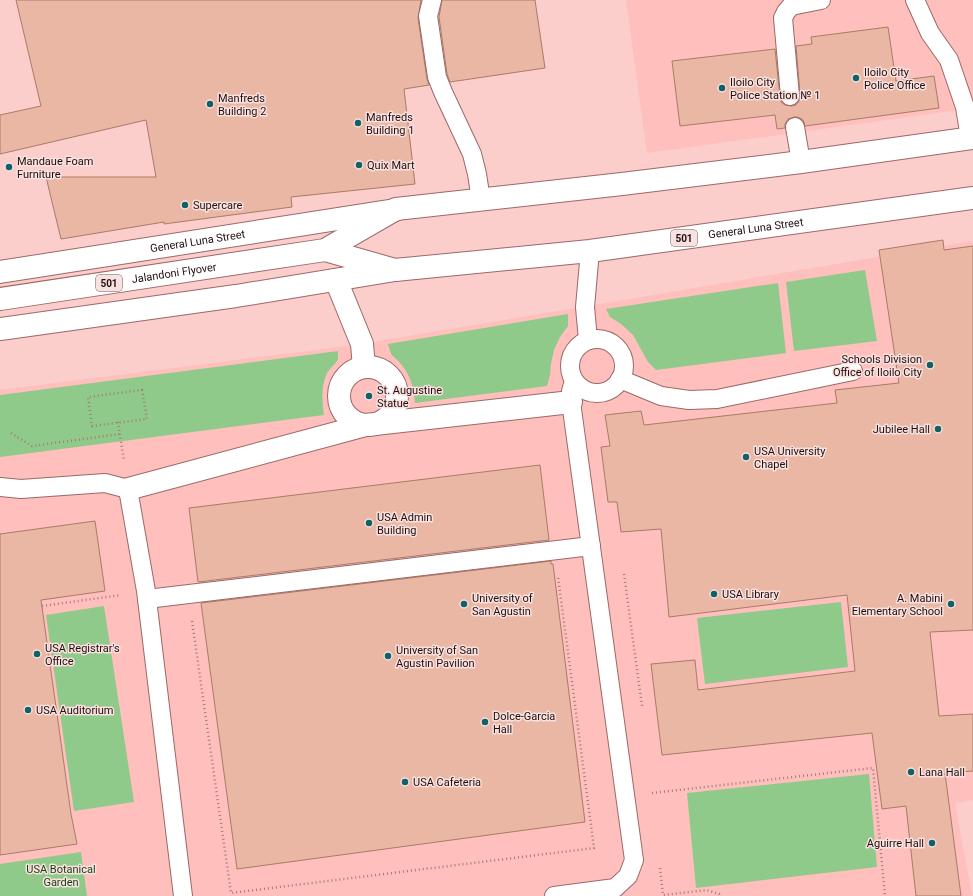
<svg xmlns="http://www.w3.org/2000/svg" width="973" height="896" font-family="Roboto,sans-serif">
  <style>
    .built { fill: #ffbfbc }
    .green { fill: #90ca8a }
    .building { fill: #e9b7a4; stroke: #a97b69 }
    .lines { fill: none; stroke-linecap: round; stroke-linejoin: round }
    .service-casing { stroke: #9b6967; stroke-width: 20 }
    .pedestrian-casing { stroke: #9b6967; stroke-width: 24 }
    .secondary-casing { stroke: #9b6967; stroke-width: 24 }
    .trunk-casing { stroke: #9b6967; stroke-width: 24 }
    .path { stroke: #a07d7c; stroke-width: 2.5; stroke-dasharray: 1 3; stroke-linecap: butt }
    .service { stroke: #fff; stroke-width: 18 }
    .pedestrian { stroke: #fff; stroke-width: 22 }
    .secondary { stroke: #fff; stroke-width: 22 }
    .trunk { stroke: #fff; stroke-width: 22 }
    .poi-dot { fill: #116267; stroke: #f8e1df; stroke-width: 1.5 }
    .labels { text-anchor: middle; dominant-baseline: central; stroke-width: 3; stroke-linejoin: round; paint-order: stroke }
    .shield { fill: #f8e1df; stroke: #624d4d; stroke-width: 1 }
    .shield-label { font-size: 10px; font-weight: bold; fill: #210e0e }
    .poi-label { font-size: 11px; fill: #210e0e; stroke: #f8e1df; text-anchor: start }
    .street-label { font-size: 11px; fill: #210e0e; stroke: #f8e1df }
    .park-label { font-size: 11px; fill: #143f10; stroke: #f8e1df }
  </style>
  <rect width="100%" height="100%" fill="#fbcdcb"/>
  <!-- built -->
  <g class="built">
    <polygon points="626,0 973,0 973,108 647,153"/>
    <polygon points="973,241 973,800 955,803 972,896 0,896 0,390 362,344"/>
  </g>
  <!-- green -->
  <g class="green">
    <polygon points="865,270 877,341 794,351 786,282"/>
    <polygon points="778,283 786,353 656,370 648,362 633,335 621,324 610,317 606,309"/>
    <path d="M568 314V326L560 337 554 350 551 364 550 375 547 386 415 403C414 389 411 376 401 364 393 354 392 360 388 344Z"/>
    <path d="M338 351V360C335 364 330 368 327 373 321 386 322 401 324 415L0 457V395Z"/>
    <polygon points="841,602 848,667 705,684 697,618"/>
    <polygon points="104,606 134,802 74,811 46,615"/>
    <polygon points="869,774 877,867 696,888 687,793"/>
    <polygon points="81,852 87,896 0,896 0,864"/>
  </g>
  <!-- building -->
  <g class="building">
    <polygon points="16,0 421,0 418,18 427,79 429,85 404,89 415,184 291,197 292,207 164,224 164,222 61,239 46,177 156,177 146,120 0,154 0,115 41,106"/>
    <polygon points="442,0 535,0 545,68 450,82 447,74 439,17"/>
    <polygon points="888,27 896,81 934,76 939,108 805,126 803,120 798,117 794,117 788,119 785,124 785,128 777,129 775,115 680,126 672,61 775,49 780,97 781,102 785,105 791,106 796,105 799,101 800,95 796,46 812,44 811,37"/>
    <polygon points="943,240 944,250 973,246 973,630 930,632 939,716 973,714 973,771 945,773 961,896 916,896 906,806 882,809 872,733 662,755 651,664 695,660 698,690 855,671 847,595 669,617 661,529 621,532 617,502 608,502 601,447 610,446 605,415 641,411 644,425 837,403 835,390 899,383 879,250"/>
    <polygon points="540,465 549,540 198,582 189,508"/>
    <polygon points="95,521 105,591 41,600 71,814 77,844 0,855 0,534"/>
    <polygon points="551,561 551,564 553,564 585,822 237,869 201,603"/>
  </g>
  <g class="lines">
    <!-- service casing -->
    <g class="service-casing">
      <g id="service">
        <polyline points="432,0 428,16 437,77 443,92 472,154 477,174 481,200"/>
        <polyline points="915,0 930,33 949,60 965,107 970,138"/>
        <polyline points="790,96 783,18 786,12 791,6 821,0"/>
        <polyline points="795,127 801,162"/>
        <circle cx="597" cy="366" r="27"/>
        <polyline points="588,340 585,307 590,251"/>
        <polyline points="620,379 661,396 689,400 717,399 853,371"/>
        <polyline points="0,487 21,489 105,483 128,489 146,591 183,896"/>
        <polyline points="147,599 591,546"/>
        <polyline points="554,896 615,888 628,876 634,860 571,402 571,391 574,381"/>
      </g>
    </g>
    <!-- pedestrian casing -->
    <g class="pedestrian-casing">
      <g id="pedestrian">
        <polyline points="336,280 362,344 364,367"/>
        <circle cx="368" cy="396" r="29"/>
        <polyline points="128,489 366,425 571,402"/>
      </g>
    </g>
    <!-- secondary casing -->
    <g class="secondary-casing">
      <g id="secondary">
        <path id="s1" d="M0 272 395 210"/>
        <polyline points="0,329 236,296 395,270"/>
      </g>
    </g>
    <!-- trunk casing -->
    <g class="trunk-casing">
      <g id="trunk">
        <path id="s2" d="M325 250 395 270 590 251 973 198"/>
        <path id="s3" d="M0 299 325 250 396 209 622 184 801 162 973 138"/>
      </g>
    </g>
    <!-- path -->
    <g class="path">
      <polygon points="142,390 147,419 92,426 88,397"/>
      <polyline points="118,422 124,461"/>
      <polyline points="11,433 32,446 120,434"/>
      <polyline points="624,574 642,706"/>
      <polyline points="42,606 121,595"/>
      <polyline points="192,621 231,893 594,848 558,577"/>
      <polyline points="652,793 873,768 885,896"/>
      <polyline points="660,868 663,895 707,890 719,894 720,896"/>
    </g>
    <!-- service -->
    <use href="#service" class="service"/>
    <!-- pedestrian -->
    <use href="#pedestrian" class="pedestrian"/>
    <!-- secondary -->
    <use href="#secondary" class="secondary"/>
    <!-- trunk -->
    <use href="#trunk" class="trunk"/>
  </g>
  <!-- markers -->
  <g class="poi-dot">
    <circle cx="856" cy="78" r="4"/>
    <circle cx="722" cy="88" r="4"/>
    <circle cx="210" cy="104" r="4"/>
    <circle cx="358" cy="123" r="4"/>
    <circle cx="359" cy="165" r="4"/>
    <circle cx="9" cy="167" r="4"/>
    <circle cx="185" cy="205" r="4"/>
    <circle cx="930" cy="365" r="4"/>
    <circle cx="369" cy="396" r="4"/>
    <circle cx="938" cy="429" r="4"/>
    <circle cx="746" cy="457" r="4"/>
    <circle cx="369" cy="523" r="4"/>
    <circle cx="714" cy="594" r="4"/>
    <circle cx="464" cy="604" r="4"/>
    <circle cx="951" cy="604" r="4"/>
    <circle cx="37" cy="654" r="4"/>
    <circle cx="388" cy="656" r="4"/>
    <circle cx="28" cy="710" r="4"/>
    <circle cx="485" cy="722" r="4"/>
    <circle cx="911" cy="772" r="4"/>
    <circle cx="405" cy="782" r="4"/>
    <circle cx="932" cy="843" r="4"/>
  </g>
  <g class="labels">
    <!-- shield labels -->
    <g class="shield">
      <rect x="671" y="230" width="26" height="16" rx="3"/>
      <rect x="96" y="275" width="26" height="16" rx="3"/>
    </g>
    <g class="shield-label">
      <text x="684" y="238">501</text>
      <text x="109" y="283">501</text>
    </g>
    <!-- poi labels -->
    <g class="poi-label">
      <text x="864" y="72">Iloilo City<tspan x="864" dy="13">Police Office</tspan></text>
      <text x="730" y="82">Iloilo City<tspan x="730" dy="13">Police Station № 1</tspan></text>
      <text x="218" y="98">Manfreds<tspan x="218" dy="13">Building 2</tspan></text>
      <text x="366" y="117">Manfreds<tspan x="366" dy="13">Building 1</tspan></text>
      <text x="17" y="161">Mandaue Foam<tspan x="17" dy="13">Furniture</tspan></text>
      <text x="367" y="165">Quix Mart</text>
      <text x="193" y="205">Supercare</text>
      <text x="922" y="359" text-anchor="end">Schools Division<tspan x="922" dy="13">Office of Iloilo City</tspan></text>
      <text x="377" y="390">St. Augustine<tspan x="377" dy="13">Statue</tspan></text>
      <text x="930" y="429" text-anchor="end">Jubilee Hall</text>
      <text x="754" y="451">USA University<tspan x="754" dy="13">Chapel</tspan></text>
      <text x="377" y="517">USA Admin<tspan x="377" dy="13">Building</tspan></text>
      <text x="722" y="594">USA Library</text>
      <text x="472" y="598">University of<tspan x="472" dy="13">San Agustin</tspan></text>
      <text x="943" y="598" text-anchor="end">A. Mabini<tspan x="943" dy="13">Elementary School</tspan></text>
      <text x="45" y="648">USA Registrar's<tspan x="45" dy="13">Office</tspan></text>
      <text x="396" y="650">University of San<tspan x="396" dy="13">Agustin Pavilion</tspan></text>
      <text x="36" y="710">USA Auditorium</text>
      <text x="493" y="716">Dolce-Garcia<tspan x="493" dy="13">Hall</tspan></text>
      <text x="919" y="772">Lana Hall</text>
      <text x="413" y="782">USA Cafeteria</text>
      <text x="924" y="843" text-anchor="end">Aguirre Hall</text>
    </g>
    <!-- street labels -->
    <g class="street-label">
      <text stroke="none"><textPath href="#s2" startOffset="436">General Luna Street</textPath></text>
      <text stroke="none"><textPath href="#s1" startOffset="200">General Luna Street</textPath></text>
      <text stroke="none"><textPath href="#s3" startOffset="176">Jalandoni Flyover</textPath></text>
    </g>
    <!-- park labels -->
    <g class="park-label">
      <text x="61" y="869">USA Botanical<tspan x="61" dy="13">Garden</tspan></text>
    </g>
  </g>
</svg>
